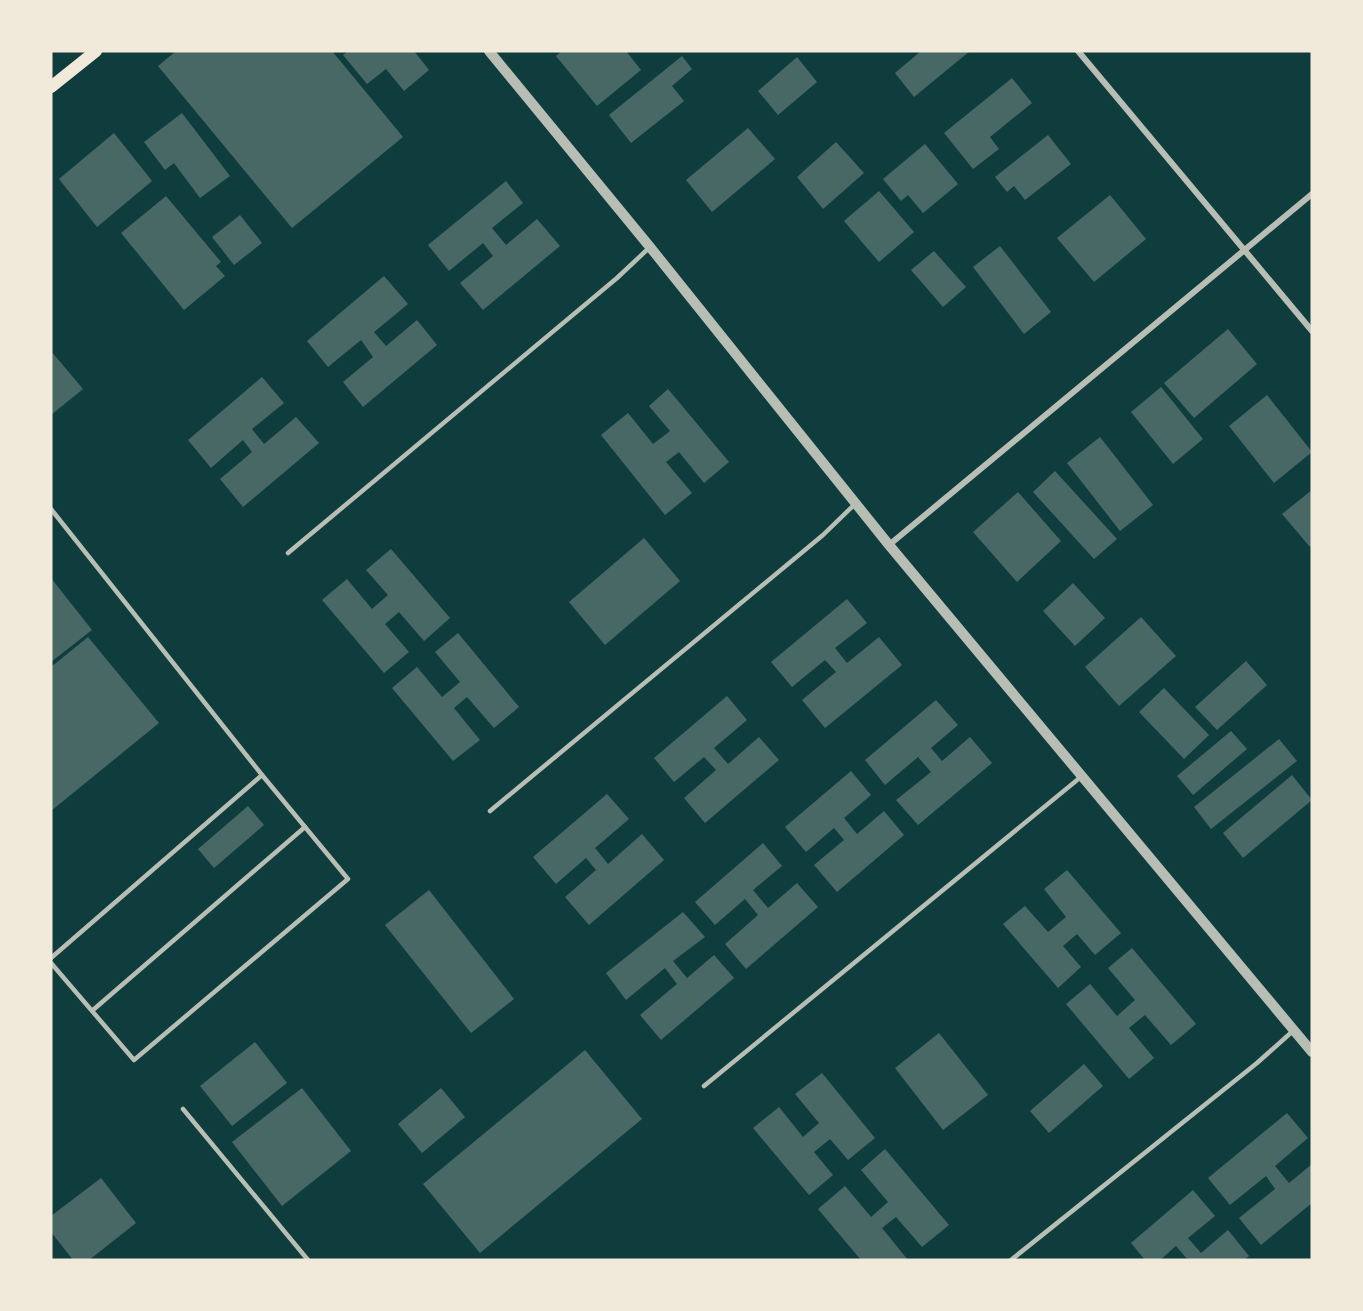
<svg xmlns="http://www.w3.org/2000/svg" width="1363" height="1311" font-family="Rubik,sans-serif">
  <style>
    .building { fill: #486865 }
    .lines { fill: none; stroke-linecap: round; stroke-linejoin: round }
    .service { stroke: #b8beb3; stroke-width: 4.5 }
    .minor { stroke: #b8beb3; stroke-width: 6 }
    .tertiary { stroke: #b8beb3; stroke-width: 10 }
    .secondary { stroke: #f1e9da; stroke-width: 12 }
  </style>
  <rect width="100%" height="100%" fill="#0f3d3e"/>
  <!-- building -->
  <g class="building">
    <polygon points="176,51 332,51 403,137 292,228 158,66"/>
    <polygon points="348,51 414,51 429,70 404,91 386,69 367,84 343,55"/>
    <polygon points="562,51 626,51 641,70 597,106 556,56"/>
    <polygon points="921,51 970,51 914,97 895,73"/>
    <polygon points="682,56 692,69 672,86 684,101 631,143 609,115"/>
    <polygon points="797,57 817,82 778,115 758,91"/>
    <polygon points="1012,78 1032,103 990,137 999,149 973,169 944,133"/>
    <polygon points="182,113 230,176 200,198 174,163 165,170 144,142"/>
    <polygon points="748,128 775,159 712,212 686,180"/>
    <polygon points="114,133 152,181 97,227 59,179"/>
    <polygon points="1048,135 1071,164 1025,200 1014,186 1007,192 995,177"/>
    <polygon points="836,142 864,173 823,209 797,177"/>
    <polygon points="925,144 958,184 923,213 908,195 901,201 883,179"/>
    <polygon points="506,181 523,203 492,228 506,245 537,219 560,246 483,310 460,283 493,256 483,243 449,271 428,245"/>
    <polygon points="879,191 914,232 879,262 844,221"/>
    <polygon points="1110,195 1146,239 1094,282 1057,238"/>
    <polygon points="166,196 221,262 216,266 225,276 184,310 121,233"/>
    <polygon points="240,215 262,243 234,265 212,237"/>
    <polygon points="1000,246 1051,312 1024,334 973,267"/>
    <polygon points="934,251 966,287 943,307 911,270"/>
    <polygon points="384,276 408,304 374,332 386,346 417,320 437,345 363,407 343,382 373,357 361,340 328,367 307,341"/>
    <polygon points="1228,329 1257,364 1194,418 1164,383"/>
    <polygon points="51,351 83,389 51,415"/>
    <polygon points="262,377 284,403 252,429 264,444 296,417 319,443 243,507 220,479 252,452 243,440 211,468 188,440"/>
    <polygon points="1161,387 1203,439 1173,464 1131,412"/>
    <polygon points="668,389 729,462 704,483 679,452 666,462 692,493 665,515 601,435 628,413 653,444 670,431 649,406"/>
    <polygon points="1267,395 1312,452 1274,483 1229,426"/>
    <polygon points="1100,437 1153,505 1120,531 1067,463"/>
    <polygon points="1055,471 1117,539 1094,559 1033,492"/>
    <polygon points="1312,490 1312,545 1310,547 1282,514"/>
    <polygon points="1018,492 1061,541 1017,582 973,532"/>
    <polygon points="644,538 680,581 605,645 569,602"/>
    <polygon points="391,549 450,618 424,641 399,612 385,624 409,652 384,673 322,600 347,579 372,609 388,595 366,570"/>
    <polygon points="51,578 92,630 51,662"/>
    <polygon points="1073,583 1105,618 1075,646 1043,611"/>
    <polygon points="847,599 867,623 835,648 847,663 879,637 902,665 825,728 802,700 836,672 825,660 792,687 771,662"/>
    <polygon points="1141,617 1176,656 1119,706 1085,667"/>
    <polygon points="458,633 519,707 494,728 467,697 454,708 480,740 453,761 392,688 417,667 442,697 460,682 435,652"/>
    <polygon points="88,637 159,723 51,811 51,667"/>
    <polygon points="1246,661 1267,685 1217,730 1195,707"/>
    <polygon points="1164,688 1209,735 1184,759 1139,712"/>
    <polygon points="727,696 747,720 714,748 728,764 759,737 779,760 705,823 684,798 716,770 704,757 674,782 654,758"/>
    <polygon points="936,700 958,725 931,748 942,761 970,737 992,763 918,825 896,800 931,772 918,757 885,785 865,760"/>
    <polygon points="1231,731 1247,749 1193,795 1177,776"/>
    <polygon points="1279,739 1297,761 1211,829 1194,807"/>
    <polygon points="851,771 871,795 844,818 857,834 884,811 904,835 837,892 814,865 844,840 834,828 806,852 785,827"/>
    <polygon points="1292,775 1312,800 1243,858 1223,833"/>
    <polygon points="607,794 629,819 595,848 608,864 642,834 664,860 589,925 565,897 596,870 586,858 556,884 533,857"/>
    <polygon points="248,806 264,825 214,868 198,849"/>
    <polygon points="763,843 782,866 753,890 768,908 797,883 818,907 746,969 725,944 758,915 745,899 715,925 695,902"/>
    <polygon points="1067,870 1121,933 1095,955 1077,934 1063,946 1081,967 1058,988 1003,924 1025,906 1048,932 1066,917 1044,889"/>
    <polygon points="429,890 514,999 471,1033 385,925"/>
    <polygon points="683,912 705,937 673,961 687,978 714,955 734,978 661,1040 640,1015 677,984 665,968 626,1000 606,973"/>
    <polygon points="1132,948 1196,1024 1171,1045 1145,1015 1129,1028 1154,1058 1129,1079 1066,1004 1090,984 1117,1016 1135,1000 1108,968"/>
    <polygon points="939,1033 988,1095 943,1130 895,1068"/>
    <polygon points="255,1042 287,1083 232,1126 200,1086"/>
    <polygon points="585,1050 642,1119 480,1253 423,1184"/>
    <polygon points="1084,1064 1103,1086 1049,1133 1030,1111"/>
    <polygon points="822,1073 875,1138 848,1160 830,1139 814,1152 833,1175 809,1195 753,1128 779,1107 803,1137 819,1123 795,1094"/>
    <polygon points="302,1088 351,1151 282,1206 232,1142"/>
    <polygon points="441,1088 465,1117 422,1153 398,1124"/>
    <polygon points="1287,1113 1308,1138 1275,1166 1289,1183 1312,1164 1312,1203 1261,1245 1239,1218 1275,1189 1266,1176 1230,1205 1208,1178"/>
    <polygon points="885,1149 949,1225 922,1247 896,1217 882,1228 908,1260 861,1260 818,1209 845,1186 871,1217 888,1202 861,1170"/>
    <polygon points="101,1178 136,1223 89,1260 73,1260 51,1232 51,1216"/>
    <polygon points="1193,1190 1215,1216 1188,1238 1201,1253 1228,1230 1249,1256 1244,1260 1188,1260 1176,1246 1160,1260 1145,1260 1131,1243"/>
  </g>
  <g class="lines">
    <!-- service -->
    <g class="service">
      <polyline points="51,509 262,775 348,879 134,1060 51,963"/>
      <polyline points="288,553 617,278 650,247"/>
      <polyline points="490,811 823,535 856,503"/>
      <polyline points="51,958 262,775"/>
      <polyline points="93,1010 305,827"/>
      <polyline points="704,1086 1082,776"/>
      <polyline points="183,1109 308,1260"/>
      <polyline points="1011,1260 1257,1063 1294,1030"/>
    </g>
    <!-- minor -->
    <g class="minor">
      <polyline points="1078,51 1312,331"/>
      <polyline points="889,545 1312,194"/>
    </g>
    <!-- tertiary -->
    <polyline class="tertiary" points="489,51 650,247 889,545 1312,1052"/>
    <!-- secondary -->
    <polyline class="secondary" points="51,87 96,51"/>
  </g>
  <!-- border -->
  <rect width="1363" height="1311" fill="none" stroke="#f1e9da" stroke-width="105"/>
</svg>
